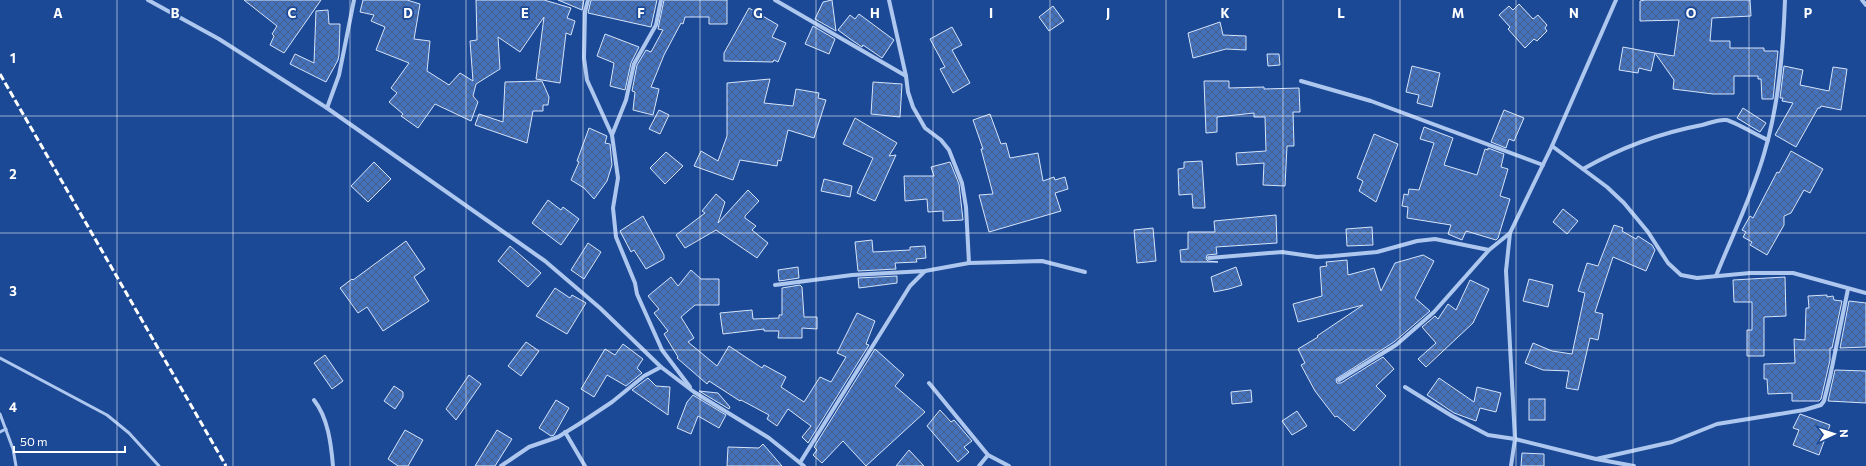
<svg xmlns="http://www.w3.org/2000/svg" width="1866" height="466" font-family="Commissioner,sans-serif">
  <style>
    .building { fill: url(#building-cross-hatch); stroke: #d5e4fb }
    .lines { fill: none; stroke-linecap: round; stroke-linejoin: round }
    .lane { stroke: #aec7ef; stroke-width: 3 }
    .street { stroke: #aec7ef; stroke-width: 4 }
    .rail { stroke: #fff; stroke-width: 3; stroke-dasharray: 7 3; stroke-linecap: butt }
    .grid { fill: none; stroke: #fff; stroke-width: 1; stroke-opacity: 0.55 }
    .grid-label { font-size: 13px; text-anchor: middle; font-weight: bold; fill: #fff; stroke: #1c4995; stroke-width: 3.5; stroke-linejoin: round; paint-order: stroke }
  </style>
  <defs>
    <pattern id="building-cross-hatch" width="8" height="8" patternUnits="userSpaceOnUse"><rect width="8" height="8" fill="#4471bc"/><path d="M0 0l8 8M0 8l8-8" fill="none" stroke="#485e84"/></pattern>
  </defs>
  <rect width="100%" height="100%" fill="#1c4995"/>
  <!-- building -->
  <g class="building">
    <polygon points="244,0 321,0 284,53 270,45 274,36 272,34 277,26"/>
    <polygon points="363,0 407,0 420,4 414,39 430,41 427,71 449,85 460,73 473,81 470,41 477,40 476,0 544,0 571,8 567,18 575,21 571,35 566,33 560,83 536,79 544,17 520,52 498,37 500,69 476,84 473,96 478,102 471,121 435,104 418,128 401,116 403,114 389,102 397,93 391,88 409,63 376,50 385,27 371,21 374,15 360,12"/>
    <polygon points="558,0 584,0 582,10"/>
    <polygon points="591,0 657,0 651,27 588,13"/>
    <polygon points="664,0 727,0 727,24 709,24 709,17 685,17 683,24 681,23 664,55 651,87 659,89 653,115 633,110 635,92 632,91 637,65 646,50 651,52 663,30 658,29"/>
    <polygon points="832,0 836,31 815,19 823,2"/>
    <polygon points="1645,0 1750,0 1751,16 1712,18 1710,41 1730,41 1730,48 1764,48 1764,51 1778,51 1773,99 1762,99 1761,79 1758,79 1758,76 1734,76 1734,94 1713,94 1673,89 1674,80 1655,53 1674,56 1679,20 1640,21 1640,1"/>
    <polygon points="1519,4 1533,19 1538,15 1547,25 1545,28 1547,31 1537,41 1534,39 1525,48 1508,29 1510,27 1499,15 1509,6 1513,10"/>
    <polygon points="1053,6 1064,21 1049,31 1039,17"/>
    <polygon points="749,8 778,25 772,37 786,43 778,62 774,60 773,62 724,61 724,53"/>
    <polygon points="328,10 329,24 340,24 339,55 338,60 326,82 290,64 295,54 314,63 316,11"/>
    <polygon points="859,14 894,40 882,58 863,45 862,47 853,41 838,30 850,15 855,19"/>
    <polygon points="1220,22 1223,35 1246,36 1246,50 1226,49 1193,58 1188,33"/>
    <polygon points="813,26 835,39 829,54 805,44"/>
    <polygon points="952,27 962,45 952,50 970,83 953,93 940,69 945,67 930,39"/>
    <polygon points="605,34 639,47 631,63 625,90 610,86 614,63 597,56"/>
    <polygon points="1623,47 1655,53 1651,71 1639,68 1638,73 1619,70"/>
    <polygon points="1267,54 1279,54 1280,65 1268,66"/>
    <polygon points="1412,66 1440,73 1432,107 1417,103 1419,95 1406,92"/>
    <polygon points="1784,66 1803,70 1800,85 1829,91 1833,67 1847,69 1841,110 1821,106 1820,108 1818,108 1796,147 1775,135 1793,103 1782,101 1783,98 1780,98"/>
    <polygon points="770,79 764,103 793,106 796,89 819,93 818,98 826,100 814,138 788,130 781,161 778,160 777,166 740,160 733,180 694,166 701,151 718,161 727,136 727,83"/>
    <polygon points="542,81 549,97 548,105 543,105 543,111 533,111 527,143 475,125 479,114 503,122 505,82"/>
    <polygon points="1204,81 1229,81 1229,88 1264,87 1264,89 1299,88 1300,112 1293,112 1294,146 1287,146 1285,186 1263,185 1264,163 1237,165 1236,153 1266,151 1265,117 1254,117 1254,113 1217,117 1217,132 1206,133"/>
    <polygon points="873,82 902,84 900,117 871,114"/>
    <polygon points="1743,108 1766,123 1760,132 1737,118"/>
    <polygon points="659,110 669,115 660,134 649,129"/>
    <polygon points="1504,110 1524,118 1514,141 1509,139 1506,148 1491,142"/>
    <polygon points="990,114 1001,144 1006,143 1010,158 1038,153 1043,181 1054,177 1055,180 1065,177 1068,189 1055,193 1061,211 989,232 979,195 993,194 981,149 983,149 973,120"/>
    <polygon points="855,118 897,143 889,156 896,155 875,201 857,193 873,158 843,144"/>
    <polygon points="1424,127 1453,138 1444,165 1477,175 1485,149 1488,150 1488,148 1504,154 1501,167 1508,169 1500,196 1510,199 1498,238 1496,240 1466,231 1462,240 1448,234 1451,225 1407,218 1408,207 1402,206 1404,194 1408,195 1409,189 1419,190 1434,143 1420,139"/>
    <polygon points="589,128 607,136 605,143 610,144 612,165 607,181 594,199 584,188 571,180 579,162 577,161"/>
    <polygon points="1374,134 1398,144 1376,202 1359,191 1363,181 1357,178"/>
    <polygon points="1791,151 1823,169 1810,193 1804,190 1791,213 1784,216 1784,225 1767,255 1750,245 1752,242 1743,237 1746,232 1742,230 1750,216 1753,218 1777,172 1779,173"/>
    <polygon points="666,152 683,166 665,184 650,168"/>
    <polygon points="1202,161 1205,208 1193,208 1192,194 1179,195 1178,169 1184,168 1184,162"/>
    <polygon points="374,162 391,179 368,202 351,186"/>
    <polygon points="950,162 959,184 963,220 943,221 943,211 928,212 927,199 905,201 904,176 934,176 931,167"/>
    <polygon points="824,179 852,186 850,197 821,191"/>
    <polygon points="748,190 759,201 745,216 745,218 756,226 752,230 768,243 757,258 716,230 685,248 676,235 705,213 702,211 716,194 725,202 718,223"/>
    <polygon points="548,200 561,210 563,207 579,219 561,245 532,223"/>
    <polygon points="1563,209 1578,221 1567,234 1553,222"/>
    <polygon points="1276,215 1277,243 1216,247 1217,254 1207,255 1206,259 1208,261 1218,262 1181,262 1180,250 1188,249 1188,232 1215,232 1214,221"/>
    <polygon points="643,216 664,255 664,259 646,269 634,250 631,252 620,231"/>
    <polygon points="1614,225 1623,228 1622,231 1636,239 1638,236 1652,245 1655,250 1646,271 1613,257 1595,312 1603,314 1598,340 1590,338 1578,390 1566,388 1569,371 1543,370 1525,363 1533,343 1552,351 1572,354 1585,293 1578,291 1587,263 1598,266"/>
    <polygon points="1372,227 1373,245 1347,246 1346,229"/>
    <polygon points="1153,228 1156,261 1137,263 1134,230"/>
    <polygon points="872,240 873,252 910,250 910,247 925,246 926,258 916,259 917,262 895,263 896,269 858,271 855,242"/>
    <polygon points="406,241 425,269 414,277 429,301 383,331 367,307 358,313 340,288 352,279 353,280"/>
    <polygon points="588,243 601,252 584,279 571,270"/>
    <polygon points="510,246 541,273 528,287 498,261"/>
    <polygon points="1423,255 1434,261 1415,298 1430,311 1394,342 1336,379 1337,383 1341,383 1383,357 1394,369 1376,386 1386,396 1354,431 1337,416 1335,417 1315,391 1301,365 1305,363 1298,349 1318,337 1317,336 1363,305 1298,322 1293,304 1322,296 1320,267 1327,266 1326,262 1347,260 1348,275 1374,268 1381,291 1395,263"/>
    <polygon points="798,267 799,278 779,281 778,270"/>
    <polygon points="1236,267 1242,285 1229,289 1214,292 1211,277"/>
    <polygon points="691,270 701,279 719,279 719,305 695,305 681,317 694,338 688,342 717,366 729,346 762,368 764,365 786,377 781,387 804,402 820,377 831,382 846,357 837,353 857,313 875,321 866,344 869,345 808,443 802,437 811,426 788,409 777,426 767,419 769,415 741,400 740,401 709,381 707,384 677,358 678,357 664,334 668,331 654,313 659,309 648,296 671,277 678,286"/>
    <polygon points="897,276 897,283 859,288 858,278"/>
    <polygon points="1785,277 1786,316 1764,317 1764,356 1747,356 1747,330 1752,330 1752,302 1734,302 1733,280"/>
    <polygon points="1529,279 1553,285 1548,307 1523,301"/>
    <polygon points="1470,280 1489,289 1473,323 1426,367 1418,359 1436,343 1422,327 1435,316 1438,319 1448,304 1456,310"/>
    <polygon points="800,285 802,287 804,317 817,317 817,329 802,328 802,338 778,338 779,331 764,331 764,329 723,334 720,313 752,310 753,319 779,318 779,315 782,315 782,288"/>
    <polygon points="555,288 570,298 572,295 586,303 567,334 536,316"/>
    <polygon points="1827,295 1827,297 1833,296 1834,300 1842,301 1832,348 1830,348 1830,360 1821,399 1819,401 1792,401 1792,393 1768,394 1767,379 1764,379 1764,364 1795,363 1794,339 1805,340 1806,308 1809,308 1808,296"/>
    <polygon points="1849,301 1866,303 1866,347 1840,348"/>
    <polygon points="526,342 539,351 521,376 508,366"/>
    <polygon points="623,344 643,359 637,368 642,373 626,386 607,375 594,397 581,389 605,349 615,355"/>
    <polygon points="875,349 904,375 895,386 925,412 866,466 843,441 822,463 813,455 817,450 814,447"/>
    <polygon points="325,355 343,381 332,389 314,363"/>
    <polygon points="1835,370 1866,371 1866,403 1828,401"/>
    <polygon points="469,375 481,384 456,420 446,409"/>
    <polygon points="648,378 656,386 670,387 668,415 632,390"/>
    <polygon points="1439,378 1474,402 1477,387 1501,393 1496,412 1480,408 1476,421 1454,413 1427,395"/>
    <polygon points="394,386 403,392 403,397 395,409 384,401"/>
    <polygon points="1251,390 1252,402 1232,404 1231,392"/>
    <polygon points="699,391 718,393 730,407 729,409"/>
    <polygon points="693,395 726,415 719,428 698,416 691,434 677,428 687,402"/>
    <rect x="1529" y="399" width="16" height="21"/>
    <polygon points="556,400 569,408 554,435 551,436 539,428"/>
    <polygon points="940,410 951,422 954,420 972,441 964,447 969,452 958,462 927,426"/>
    <polygon points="1297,411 1307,426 1292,435 1282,421"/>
    <polygon points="1800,414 1830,425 1819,455 1793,445 1799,430 1793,428"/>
    <polygon points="405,430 423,440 408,466 398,466 388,459"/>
    <polygon points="497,430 512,439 495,466 475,466"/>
    <polygon points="763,444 782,466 727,466 728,447 759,448"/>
    <polygon points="909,450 924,466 896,466"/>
    <polygon points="1522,453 1544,454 1544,466 1521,466"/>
  </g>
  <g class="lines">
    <!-- lane -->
    <g class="lane">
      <polyline points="0,358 107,415 129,433 159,466"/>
      <polyline points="0,414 13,449 16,466"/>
      <polyline points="0,432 6,429"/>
    </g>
    <!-- street -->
    <g class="street">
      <polyline points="148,0 219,39 327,108 545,261 600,308 661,367 694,392 769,438 804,466"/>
      <polyline points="588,0 585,12 584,58 587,80 612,135 618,178 613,208 616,237 635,283 637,294 662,350 690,387"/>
      <polyline points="775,0 906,76"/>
      <polyline points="889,0 906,76 908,92 913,107 925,128 941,140 949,150 962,183 966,207 969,263"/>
      <polyline points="1862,0 1866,5"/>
      <polyline points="1301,81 1371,101 1543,165"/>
      <polyline points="327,108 339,75 354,0"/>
      <polyline points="612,135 626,100 634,64 656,25 661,0"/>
      <polyline points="1552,146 1607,187 1624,203 1648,232 1668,263 1681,275 1697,278 1750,273 1793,273 1866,293"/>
      <path d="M1583 169C1620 148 1660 133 1702 125 1710 123 1719 119 1726 120 1734 121 1758 136 1768 140"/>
      <polyline points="1209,258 1282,252 1317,257 1333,256 1377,252 1417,241 1435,239 1489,250 1510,233"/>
      <path d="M1716 276C1732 236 1752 196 1764 154 1779 104 1783 52 1785 0"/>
      <polyline points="775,285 852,275 925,271 969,263 1042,261 1085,272"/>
      <polyline points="1339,380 1396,345 1434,312 1489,250"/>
      <polyline points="929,383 988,455 1009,466"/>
      <polyline points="1405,387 1452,416 1488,435 1515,439 1596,459 1634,466"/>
      <path d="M314 400C328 418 331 443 333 466"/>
      <polyline points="565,432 585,466"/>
      <polyline points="1596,459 1672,442 1717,424 1804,410 1821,405 1824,401 1830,377 1848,289"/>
      <polyline points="801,461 910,286 925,271"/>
      <polyline points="501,466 529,447 558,437 579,424 612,402 644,376 661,367"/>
      <polyline points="979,466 988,455"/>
      <polyline points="1511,466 1515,439 1506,271 1510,233 1552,146 1616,0"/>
    </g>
    <!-- rail -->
    <polyline class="rail" points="0,74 226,466"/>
  </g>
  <!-- grid -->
  <path class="grid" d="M117 0V466M233 0V466M350 0V466M466 0V466M583 0V466M700 0V466M816 0V466M933 0V466M1050 0V466M1166 0V466M1283 0V466M1400 0V466M1516 0V466M1633 0V466M1749 0V466M0 116H1866M0 233H1866M0 350H1866"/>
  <g class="grid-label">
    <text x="58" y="18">A</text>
    <text x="175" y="18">B</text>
    <text x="292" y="18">C</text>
    <text x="408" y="18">D</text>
    <text x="525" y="18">E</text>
    <text x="641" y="18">F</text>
    <text x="758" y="18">G</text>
    <text x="875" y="18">H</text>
    <text x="991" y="18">I</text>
    <text x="1108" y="18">J</text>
    <text x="1225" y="18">K</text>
    <text x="1341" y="18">L</text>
    <text x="1458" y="18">M</text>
    <text x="1574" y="18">N</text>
    <text x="1691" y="18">O</text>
    <text x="1808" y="18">P</text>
    <text x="13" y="63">1</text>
    <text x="13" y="179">2</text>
    <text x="13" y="296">3</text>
    <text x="13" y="412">4</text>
  </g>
  <!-- north arrow -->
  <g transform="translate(1834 434) rotate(87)" stroke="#1c4995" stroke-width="3" paint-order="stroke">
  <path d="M0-3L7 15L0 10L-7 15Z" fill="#ffffff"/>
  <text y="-6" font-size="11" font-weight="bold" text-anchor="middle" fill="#ffffff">N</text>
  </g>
  <!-- scale -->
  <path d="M14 446v6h111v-6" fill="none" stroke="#ffffff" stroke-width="2"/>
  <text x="20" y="446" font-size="12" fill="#ffffff" stroke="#1c4995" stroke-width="3" paint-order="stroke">50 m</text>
</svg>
